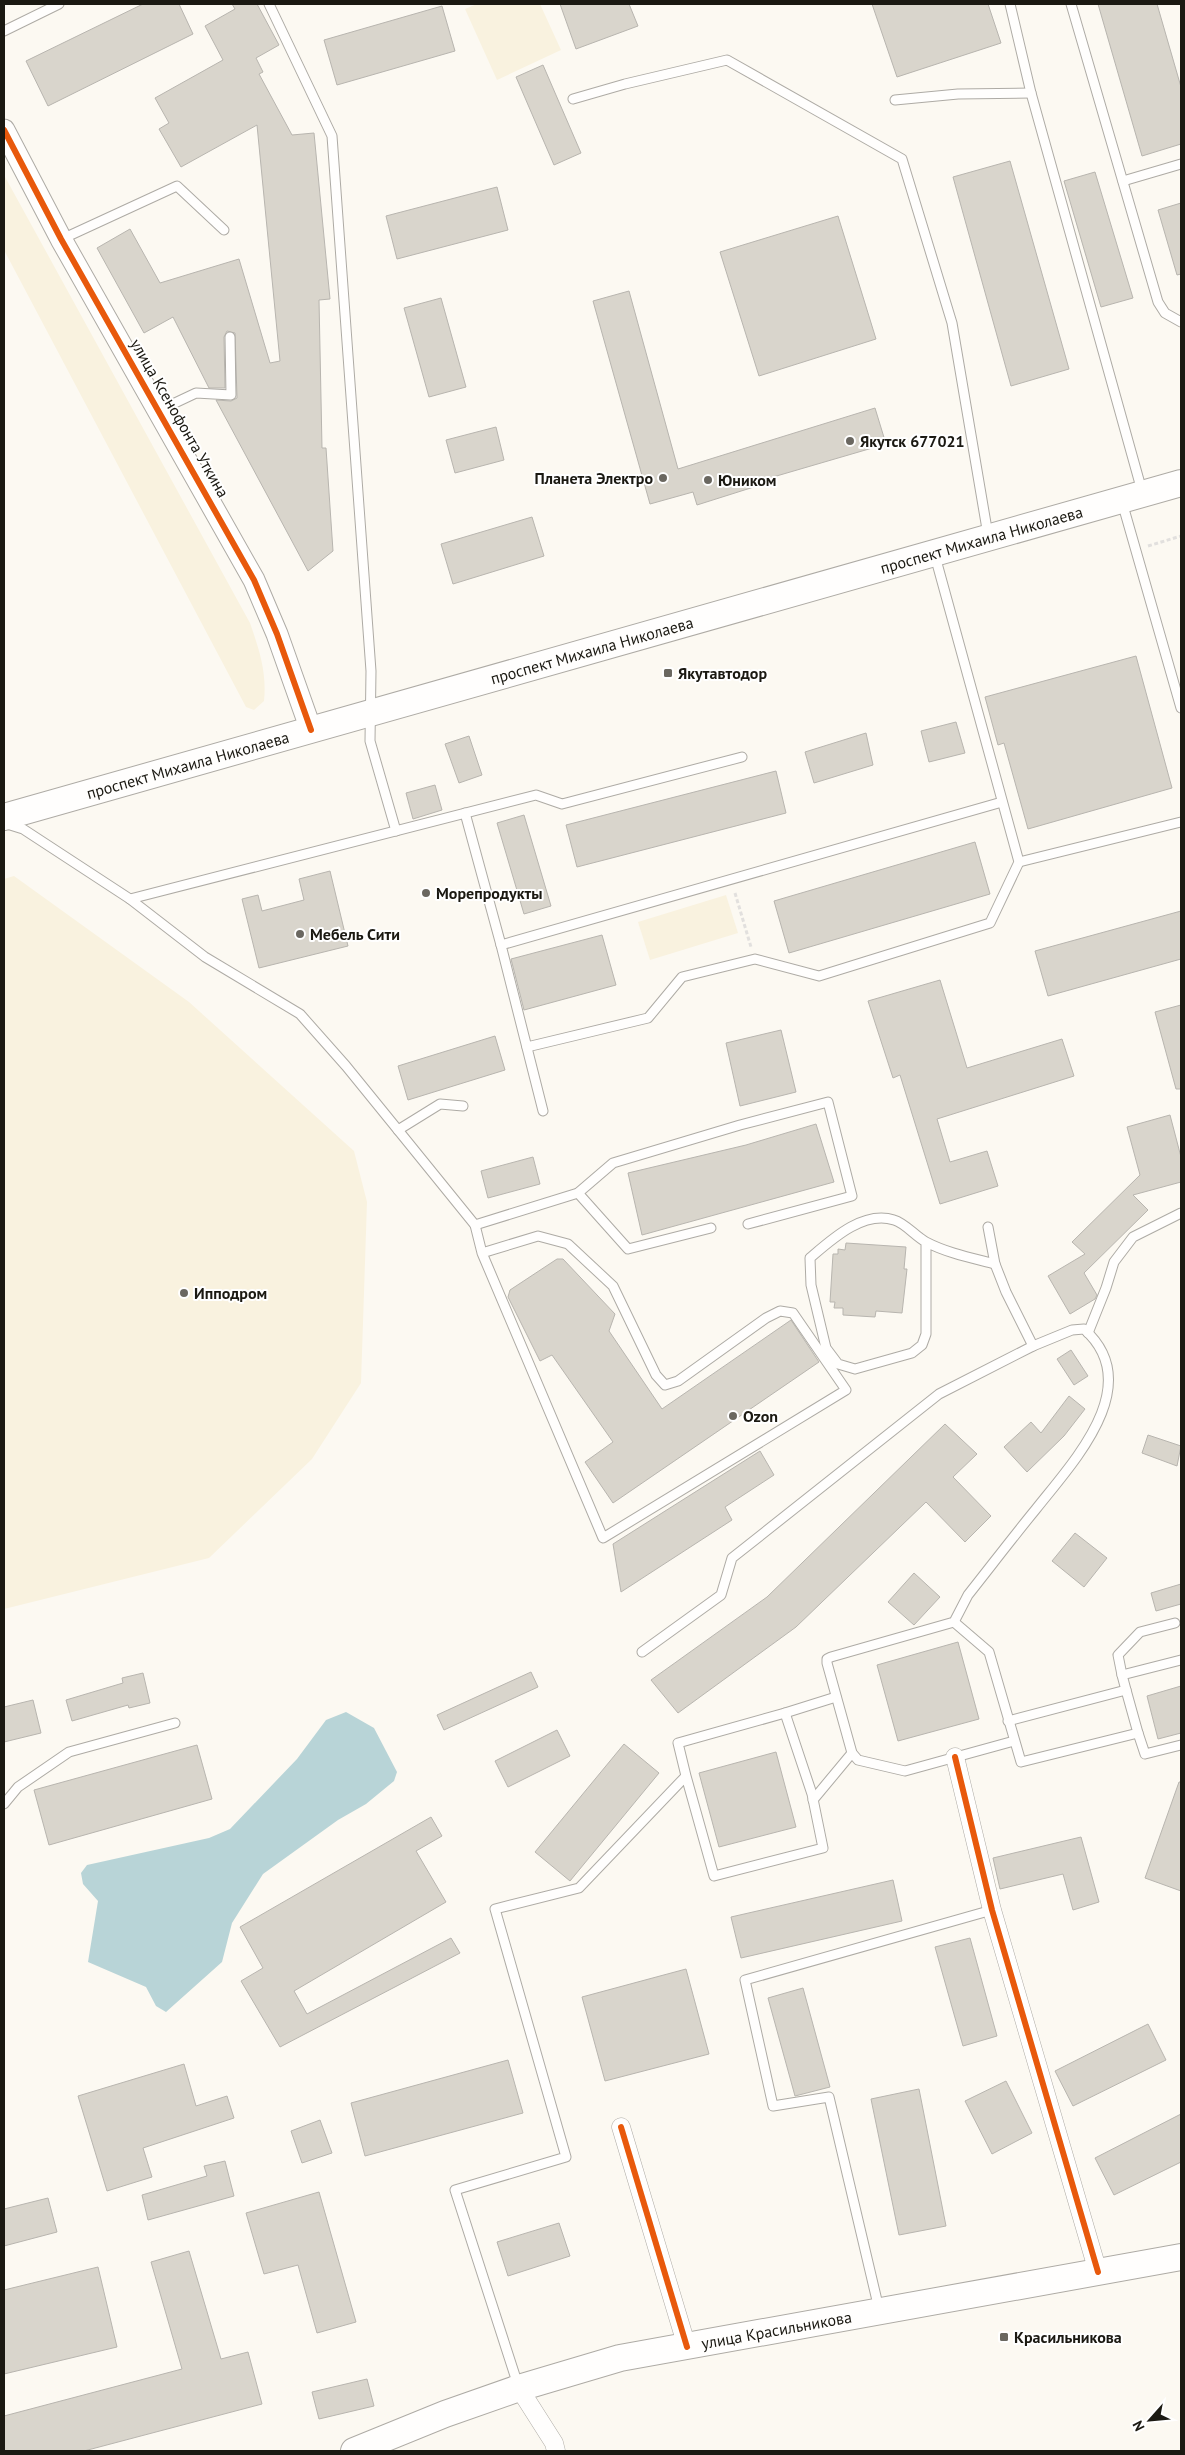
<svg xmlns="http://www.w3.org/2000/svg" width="1185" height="2455" font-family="'PT Sans',sans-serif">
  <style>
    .green { fill: #f9f2df }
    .water { fill: #b8d4d7 }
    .building { fill: #d9d5cc; stroke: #b8b5af }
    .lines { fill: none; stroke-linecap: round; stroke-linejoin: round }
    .service-casing { stroke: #aeaba5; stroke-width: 11 }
    .minor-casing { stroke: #aeaba5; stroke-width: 19 }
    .tertiary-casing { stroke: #aeaba5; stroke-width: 23 }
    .primary-casing { stroke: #aeaba5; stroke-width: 28 }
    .path { stroke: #e2e0de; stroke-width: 3; stroke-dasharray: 4 2.5; stroke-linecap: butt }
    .service { stroke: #fffefd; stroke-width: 9 }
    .minor { stroke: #fffefd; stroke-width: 18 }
    .tertiary { stroke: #fffefd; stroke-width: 21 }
    .primary { stroke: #fffefd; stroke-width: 26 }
    .cycleway-casing { stroke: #fff; stroke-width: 9 }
    .cycleway { stroke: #e8590c; stroke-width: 6 }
    .poi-dot { fill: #6a6760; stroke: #fff; stroke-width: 2 }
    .labels { text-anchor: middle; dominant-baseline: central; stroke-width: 4; stroke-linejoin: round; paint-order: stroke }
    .street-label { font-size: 16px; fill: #1b1912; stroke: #fff }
    .poi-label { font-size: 16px; font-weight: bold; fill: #1b1912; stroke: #fff; text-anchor: start }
  </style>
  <rect width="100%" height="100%" fill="#fcf9f2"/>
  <!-- green -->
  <g class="green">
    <polygon points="477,4 540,4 561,50 497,80 465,9"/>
    <path d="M4 175 250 623C259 649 267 672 264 701L254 710 246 707 4 250Z"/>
    <polygon points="14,876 189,1002 354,1151 367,1202 361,1383 312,1459 209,1558 4,1609 4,879"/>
    <polygon points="726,895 738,933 650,960 638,922"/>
  </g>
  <!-- water -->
  <polygon class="water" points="346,1712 374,1728 397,1772 394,1781 366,1804 338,1820 263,1874 232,1923 222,1962 166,2012 156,2006 146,1987 88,1962 98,1901 83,1884 81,1873 87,1865 209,1838 230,1829 297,1759 326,1720"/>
  <!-- building -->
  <g class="building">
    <polygon points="143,4 179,4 193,34 48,106 26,61"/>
    <polygon points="232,4 257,4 279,45 256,58 263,72 259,74 292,135 314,133 330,299 319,300 322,448 326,448 333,551 308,571 216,400 231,401 237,398 235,333 227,331 224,337 225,388 209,388 173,317 144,333 97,248 130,229 160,283 239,259 270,363 280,361 257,125 181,167 159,129 169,123 155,98 223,60 205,26 235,9"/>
    <polygon points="560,4 629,4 638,26 576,49"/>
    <polygon points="872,4 988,4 1001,43 897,77"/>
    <polygon points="1098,4 1157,4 1181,87 1181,144 1142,156"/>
    <polygon points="442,6 455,51 337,85 324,40"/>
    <polygon points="543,65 581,153 554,165 516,77"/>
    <polygon points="1010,161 1069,369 1011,386 953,177"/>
    <polygon points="1095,172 1133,298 1101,307 1064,181"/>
    <polygon points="497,187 508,230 397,259 386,216"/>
    <polygon points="1181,203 1181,274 1177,275 1158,210"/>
    <polygon points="838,216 876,339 759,376 720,252"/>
    <polygon points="629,291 678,469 875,408 886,444 756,482 757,486 697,505 693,492 650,504 593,301"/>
    <polygon points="441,298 466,387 429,397 404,308"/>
    <polygon points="496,427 504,460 455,473 446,440"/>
    <polygon points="532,517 544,556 453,584 441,544"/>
    <polygon points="1136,656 1172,788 1028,829 1004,743 998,745 985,697"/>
    <polygon points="956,722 965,753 929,762 921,731"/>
    <polygon points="866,733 873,765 814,783 805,752"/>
    <polygon points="469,736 482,775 459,783 445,744"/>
    <polygon points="776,771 786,813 577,867 566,825"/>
    <polygon points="435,785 442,810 413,819 406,793"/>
    <polygon points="524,815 551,906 524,914 497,823"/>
    <polygon points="975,842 990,894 789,953 774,901"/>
    <polygon points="330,871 348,946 259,968 242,899 258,895 262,911 304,900 299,879"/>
    <polygon points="1181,911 1181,959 1048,996 1035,951"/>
    <polygon points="602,935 616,985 524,1010 511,959"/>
    <polygon points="940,980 967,1068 1062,1039 1074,1076 937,1119 950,1162 987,1151 998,1186 940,1204 900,1075 893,1078 868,1001"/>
    <polygon points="1181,1005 1181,1089 1176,1089 1155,1012"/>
    <polygon points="781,1030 796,1092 740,1106 726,1043"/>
    <polygon points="495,1036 505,1070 408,1100 398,1066"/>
    <polygon points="1170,1115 1181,1157 1181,1182 1133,1195 1148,1210 1084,1273 1097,1295 1095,1299 1070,1314 1048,1276 1085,1254 1072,1242 1140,1175 1127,1127"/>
    <polygon points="816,1124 834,1182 642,1235 628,1173 746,1145"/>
    <polygon points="533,1157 540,1184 488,1198 481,1171"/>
    <polygon points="846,1243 906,1247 904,1269 907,1269 902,1313 876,1311 875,1317 843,1315 843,1308 834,1308 835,1302 830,1302 833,1254 838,1254 838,1249 845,1250"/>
    <polygon points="557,1259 563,1259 615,1314 609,1331 662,1409 791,1320 819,1362 613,1503 585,1462 613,1442 552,1355 540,1361 508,1297 510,1290"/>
    <polygon points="1071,1350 1088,1376 1074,1385 1057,1359"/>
    <polygon points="1069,1396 1085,1409 1064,1436 1027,1472 1004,1447 1031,1422 1041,1433"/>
    <polygon points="945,1424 977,1454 953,1477 991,1516 965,1542 926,1502 796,1627 678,1713 651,1680 767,1597"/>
    <polygon points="1148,1435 1181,1446 1177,1466 1142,1453"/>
    <polygon points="760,1451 774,1475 725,1507 732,1520 621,1592 613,1544"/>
    <polygon points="1075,1533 1107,1558 1084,1587 1052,1561"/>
    <polygon points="914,1573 940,1597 914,1625 888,1602"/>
    <polygon points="1181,1584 1181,1604 1156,1611 1151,1593"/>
    <polygon points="958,1642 979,1719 898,1741 877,1665"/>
    <polygon points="531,1672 538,1687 444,1730 437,1715"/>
    <polygon points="143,1673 150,1703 129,1708 128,1705 72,1721 66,1700 123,1683 122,1678"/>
    <polygon points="1181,1686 1181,1733 1158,1739 1147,1696"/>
    <polygon points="33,1700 41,1733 4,1742 4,1707"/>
    <polygon points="557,1730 570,1756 508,1787 495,1761"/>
    <polygon points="624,1744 659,1773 570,1881 535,1852"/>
    <polygon points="197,1745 212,1799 49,1845 34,1790"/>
    <polygon points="776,1752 796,1827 719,1847 699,1773"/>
    <polygon points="1179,1782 1181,1782 1181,1891 1145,1878"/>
    <polygon points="431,1817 442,1836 416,1851 446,1902 294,1991 307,2014 451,1938 460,1953 280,2047 241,1981 263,1968 240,1927"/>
    <polygon points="1081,1837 1099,1902 1073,1910 1063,1874 1000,1889 993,1858"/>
    <polygon points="893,1880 902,1921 741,1958 731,1917"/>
    <polygon points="970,1938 997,2036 963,2046 935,1947"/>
    <polygon points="686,1969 709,2054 605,2081 582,1997"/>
    <polygon points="803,1988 830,2087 795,2096 768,1998"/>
    <polygon points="1148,2024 1166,2060 1073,2106 1055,2071"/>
    <polygon points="508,2060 523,2113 365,2156 351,2103"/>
    <polygon points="184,2064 196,2106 227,2096 234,2118 143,2148 152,2177 107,2191 78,2096"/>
    <polygon points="1006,2081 1032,2133 992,2154 965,2101"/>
    <polygon points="919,2089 946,2226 899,2235 871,2099"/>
    <polygon points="1181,2114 1181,2162 1114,2195 1095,2158"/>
    <polygon points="320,2120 332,2153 302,2163 291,2131"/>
    <polygon points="225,2161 234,2196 148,2220 142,2195 207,2176 204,2166"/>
    <polygon points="319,2192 356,2322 317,2333 298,2265 264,2274 246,2213"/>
    <polygon points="48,2198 57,2232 4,2246 4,2209"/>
    <polygon points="559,2223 570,2256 508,2276 497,2242"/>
    <polygon points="189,2251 221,2359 248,2352 262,2404 84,2451 4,2451 4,2416 182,2369 151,2262"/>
    <polygon points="98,2267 117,2347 4,2374 4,2290"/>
    <polygon points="367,2379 374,2406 319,2419 312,2392"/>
  </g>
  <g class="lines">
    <!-- service casing -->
    <g class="service-casing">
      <g id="service">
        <polyline points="269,4 332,136 371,671 370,741 396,831"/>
        <polyline points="1010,4 1031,93 1142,491"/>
        <polyline points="1071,4 1158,302 1165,313 1181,322"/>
        <polyline points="4,31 59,4"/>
        <polyline points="573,99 625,84 727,60 902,159 952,323 988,535"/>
        <polyline points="895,100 958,94 1031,93"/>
        <polyline points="1123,181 1181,164"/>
        <polyline points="62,239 177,186 224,230"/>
        <polyline points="160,410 196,393 231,395 230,337"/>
        <polyline points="1122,502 1181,708"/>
        <polyline points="465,813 501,945"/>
        <polyline points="7,824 23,829 130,899 205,957 300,1014 346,1066 398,1130 440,1104 463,1106"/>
        <polyline points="1019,862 1181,822"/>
        <polyline points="130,899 536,795 562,804 742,757"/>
        <polyline points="527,1047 648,1018 682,977 755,959 819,976 990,923 1019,862 935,556"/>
        <polyline points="543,1111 501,945 1002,802"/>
        <polyline points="398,1130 475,1225 578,1193 613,1163 740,1125 828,1102 852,1196 748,1224"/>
        <polyline points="578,1193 628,1249 711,1228"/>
        <polyline points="475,1225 482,1253 538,1236 568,1244 613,1286 656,1375 665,1385 678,1381 766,1318 780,1311 793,1313 846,1390 603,1538 482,1253"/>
        <path d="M988 1227 995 1264 1006 1292 1033 1346 1072 1330 1084 1329C1147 1385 1073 1462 1036 1509 1013 1537 991 1566 968 1595L954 1622 831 1657 827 1659V1663L852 1753 858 1760 905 1771 1014 1741"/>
        <path d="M926 1242V1334L922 1345 912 1353 855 1369 838 1364 826 1348 811 1285 810 1258C831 1240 863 1210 894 1220 905 1223 915 1236 926 1242 947 1253 972 1258 995 1264"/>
        <polyline points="1088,1333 1106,1288 1114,1262 1133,1237 1181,1213"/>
        <polyline points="954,1622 989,1652 1021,1762 1138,1733 1126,1690"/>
        <polyline points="642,1652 721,1595 732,1558 939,1394 1033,1346"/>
        <polyline points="1122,1675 1118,1655 1140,1632 1175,1623"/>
        <polyline points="785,1713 836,1697"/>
        <polyline points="1008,1721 1126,1690 1122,1675 1181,1660"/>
        <polyline points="1138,1733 1145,1754 1181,1745"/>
        <polyline points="813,1800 852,1753"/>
        <polyline points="4,1804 18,1787 69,1752 175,1723"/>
        <polyline points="879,2309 829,2097 773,2106 745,1980 992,1910"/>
        <polyline points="518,2385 455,2190 566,2157 495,1909 579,1888 686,1776 678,1743 785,1713 812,1794 823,1848 714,1876 686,1776"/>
      </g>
    </g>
    <!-- minor casing -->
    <g class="minor-casing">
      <g id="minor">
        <polyline points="955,1757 992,1910 1098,2272"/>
        <polyline points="621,2127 687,2347"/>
        <polyline points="519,2388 554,2443 556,2451"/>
      </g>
    </g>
    <!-- tertiary casing -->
    <g class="tertiary-casing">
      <polyline id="tertiary" points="4,130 61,239 254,580 277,634 311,730"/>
    </g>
    <!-- primary casing -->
    <g class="primary-casing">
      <g id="primary">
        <path id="s1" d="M4 817 1181 483"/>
        <path id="s2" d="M354 2451 445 2414 519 2388 620 2358 1181 2257"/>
      </g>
    </g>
    <!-- path -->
    <g class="path">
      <polyline points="1148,546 1181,536"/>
      <polyline points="735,893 751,947"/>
    </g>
    <!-- service -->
    <use href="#service" class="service"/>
    <!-- minor -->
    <use href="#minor" class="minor"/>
    <!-- tertiary -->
    <use href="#tertiary" class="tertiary"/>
    <!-- primary -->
    <use href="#primary" class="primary"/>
    <!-- cycleway casing -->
    <g class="cycleway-casing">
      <g id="cycleway">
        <polyline points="4,130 61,239 254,580 277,634 311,730"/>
        <polyline points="955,1757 992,1910 1098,2272"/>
        <polyline points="621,2127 687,2347"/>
      </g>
    </g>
    <!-- cycleway -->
    <use href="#cycleway" class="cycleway"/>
  </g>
  <!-- markers -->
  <g class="poi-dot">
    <circle cx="850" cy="441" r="5"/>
    <circle cx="663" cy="478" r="5"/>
    <circle cx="708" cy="480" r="5"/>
    <rect x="663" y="668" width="10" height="10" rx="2.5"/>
    <circle cx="426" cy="893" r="5"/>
    <circle cx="300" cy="934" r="5"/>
    <circle cx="184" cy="1293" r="5"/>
    <circle cx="733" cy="1416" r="5"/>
    <rect x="999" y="2332" width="10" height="10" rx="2.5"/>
  </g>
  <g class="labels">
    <!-- street labels -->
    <g class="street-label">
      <text transform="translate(180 418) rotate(60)">улица Ксенофонта Уткина</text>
      <text stroke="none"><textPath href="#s1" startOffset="1016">проспект Михаила Николаева</textPath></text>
      <text stroke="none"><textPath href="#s1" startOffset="611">проспект Михаила Николаева</textPath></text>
      <text stroke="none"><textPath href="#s1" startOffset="191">проспект Михаила Николаева</textPath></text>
      <text stroke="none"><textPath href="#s2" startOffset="441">улица Красильникова</textPath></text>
    </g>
    <!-- poi labels -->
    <g class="poi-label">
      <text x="860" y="441">Якутск 677021</text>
      <text x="653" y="478" text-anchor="end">Планета Электро</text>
      <text x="718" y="480">Юником</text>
      <text x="678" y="673">Якутавтодор</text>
      <text x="436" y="893">Морепродукты</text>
      <text x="310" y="934">Мебель Сити</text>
      <text x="194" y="1293">Ипподром</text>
      <text x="743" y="1416">Ozon</text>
      <text x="1014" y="2337">Красильникова</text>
    </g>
  </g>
  <!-- border -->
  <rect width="1185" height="2455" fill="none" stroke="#1b1912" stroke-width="10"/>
  <!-- north arrow -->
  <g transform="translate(1150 2420) rotate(243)" stroke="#ffffff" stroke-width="4" paint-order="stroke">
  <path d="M0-4L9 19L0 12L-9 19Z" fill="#1b1912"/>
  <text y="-8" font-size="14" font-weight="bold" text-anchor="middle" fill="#1b1912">N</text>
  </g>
</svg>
